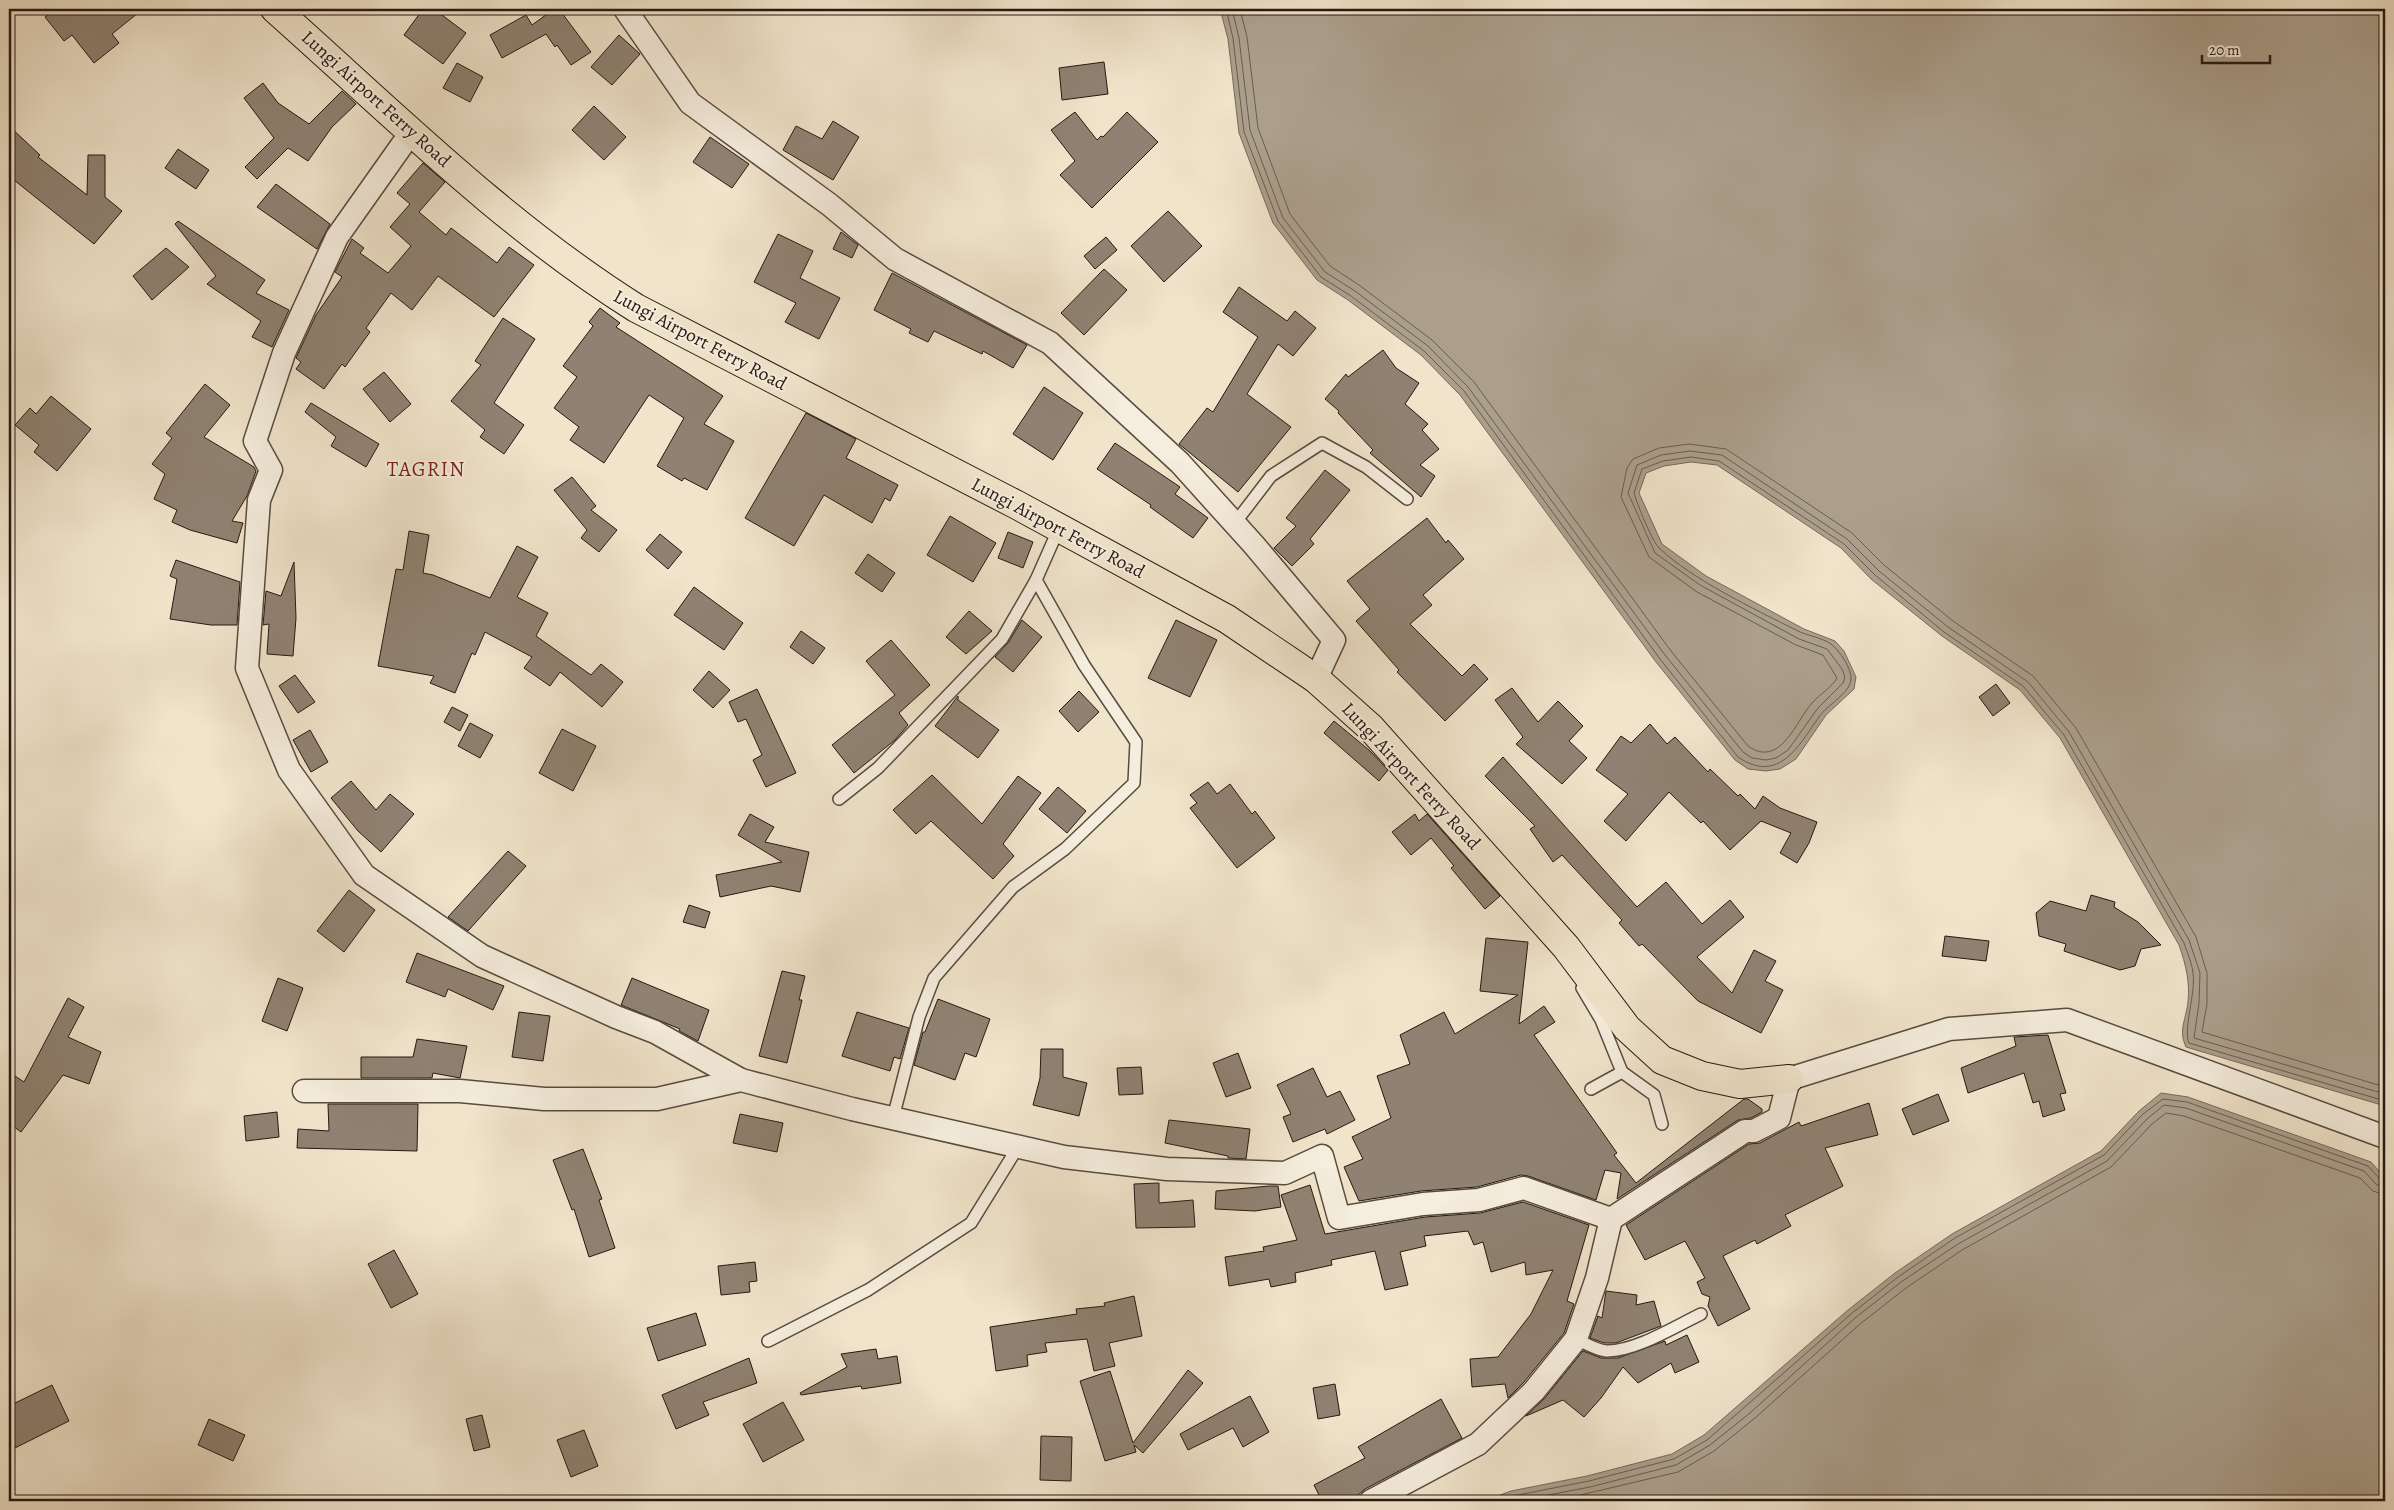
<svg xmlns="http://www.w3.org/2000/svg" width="2394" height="1510" font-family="Alegreya,serif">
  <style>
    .water { fill: #ab9f8c; stroke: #76695b }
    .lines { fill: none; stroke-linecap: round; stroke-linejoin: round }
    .shore { stroke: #685c4f; stroke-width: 1 }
    .building { fill: #8f8272; stroke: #261812 }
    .lane-casing { stroke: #584b40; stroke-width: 14 }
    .street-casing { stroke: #584b40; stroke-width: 25 }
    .primary-casing { stroke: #261812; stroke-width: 30 }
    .lane { stroke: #f5eddd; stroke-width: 11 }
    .street { stroke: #f5eddd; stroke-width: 22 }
    .primary { stroke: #f0e4cb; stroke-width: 28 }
    .labels { text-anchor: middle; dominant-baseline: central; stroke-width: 4; stroke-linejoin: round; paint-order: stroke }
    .street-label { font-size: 19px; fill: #261812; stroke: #f5eddd }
    .quarter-label { font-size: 21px; letter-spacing: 1px; fill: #7a1f14; stroke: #f5eddd }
  </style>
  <rect width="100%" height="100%" fill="#f0e4cb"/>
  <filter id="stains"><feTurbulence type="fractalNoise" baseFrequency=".004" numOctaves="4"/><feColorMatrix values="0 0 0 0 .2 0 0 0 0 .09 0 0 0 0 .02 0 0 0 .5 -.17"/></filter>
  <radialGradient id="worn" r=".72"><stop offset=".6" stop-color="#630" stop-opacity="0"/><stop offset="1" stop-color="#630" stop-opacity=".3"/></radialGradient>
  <!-- water -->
  <g class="water">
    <path d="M1220 9H2385V1106L2186 1047C2178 1030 2186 1020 2188 1002 2190 982 2186 965 2179 945L2060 738 2020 690 1942 636 1871 579 1841 548 1717 465 1691 462 1664 466 1646 473 1639 493 1662 544 1706 576 1804 629 1835 641 1844 651 1856 677 1854 689 1826 715 1796 759 1780 769 1766 771 1748 769 1735 760 1656 662 1460 395 1421 355 1348 300 1317 280 1273 223 1239 133 1228 39Z"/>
    <polygon points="2161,1093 2188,1097 2371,1162 2385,1178 2385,1501 1484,1501 1511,1491 1587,1476 1672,1454 1704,1435 1848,1310 1895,1273 1952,1234 2101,1151 2139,1111"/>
  </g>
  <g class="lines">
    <!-- shore -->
    <g class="shore">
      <path d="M1226 9 1233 38 1244 132 1278 221 1321 277 1351 296 1424 351 1464 391 1660 659 1738 757C1779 785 1799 745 1819 717 1827 705 1849 694 1851 680 1852 669 1840 651 1831 644 1821 637 1807 636 1796 630 1754 609 1693 580 1659 548 1652 541 1637 504 1634 493L1642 469 1663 461 1691 457 1719 461 1844 544 1875 575 1944 632 2023 686 2064 735 2184 943C2187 952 2192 963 2193 973 2196 992 2183 1030 2189 1043L2385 1101"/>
      <polyline points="1232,9 1239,38 1250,130 1283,218 1325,272 1355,291 1428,346 1468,387 1665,655 1743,752 1752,758 1766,760 1776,758 1788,750 1818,708 1843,683 1845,677 1842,669 1827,649 1799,639 1700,585 1655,553 1628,493 1637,465 1661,455 1690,451 1722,455 1847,539 1879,571 1948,627 2028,682 2069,732 2189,940 2200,973 2199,1003 2194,1038 2385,1094"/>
      <path d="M1240 9 1247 37 1258 128 1290 214 1330 266 1359 285 1432 340 1474 382 1671 651 1748 746C1780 769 1796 721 1812 703 1820 694 1832 687 1837 678L1823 655 1796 645 1697 592 1649 557 1621 497 1627 468 1633 459 1659 448 1689 444 1726 449 1852 533 1884 565 1953 621 2033 676 2076 728 2196 937 2207 973V1004L2202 1032 2385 1087"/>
      <polyline points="1498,1501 1513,1496 1589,1481 1674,1459 1707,1440 1851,1314 1898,1277 1955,1238 2104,1155 2143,1114 2163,1099 2187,1102 2368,1166 2380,1179 2385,1181"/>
      <polyline points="1517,1501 1590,1487 1676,1465 1710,1445 1750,1413 1855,1318 1901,1282 1958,1244 2107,1161 2147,1119 2164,1105 2186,1108 2364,1171 2377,1185 2385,1187"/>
      <polyline points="1555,1501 1678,1472 1714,1451 1755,1418 1860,1324 1906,1288 1962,1250 2111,1167 2152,1124 2166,1113 2184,1116 2360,1178 2373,1191 2385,1195"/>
    </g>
  </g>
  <!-- building -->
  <g class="building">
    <polygon points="56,9 143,9 112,34 119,43 94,63 72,35 64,41 45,17"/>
    <polygon points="423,9 434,9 466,33 443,64 404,35"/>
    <polygon points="554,9 559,9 591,52 571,65 557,45 555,47 546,34 502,58 490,35 526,15 532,25"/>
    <polygon points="619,35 640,54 612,85 591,67"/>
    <polygon points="1104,62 1108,94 1062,100 1059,68"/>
    <polygon points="457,63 483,77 470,102 443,88"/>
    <polygon points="263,83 278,103 309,124 342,91 356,104 332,127 308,161 288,148 257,179 245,167 274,138 244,98"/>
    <polygon points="594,106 626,137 604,160 572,130"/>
    <polygon points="1075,112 1097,140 1101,136 1103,137 1127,112 1158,142 1092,208 1060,175 1075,161 1051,130"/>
    <polygon points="833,121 859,137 833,180 783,150 796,126 822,139"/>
    <polygon points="9,126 40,155 38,157 87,195 88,155 105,155 105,197 122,211 94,244 9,176"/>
    <polygon points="710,137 749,164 732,188 693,162"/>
    <polygon points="178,149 209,170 196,189 165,168"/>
    <polygon points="423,163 445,182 419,212 446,235 451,228 497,263 509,247 534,265 494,317 438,276 412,310 391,293 366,328 370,332 345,367 342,364 324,389 296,369 301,362 296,358 316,315 342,277 335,272 352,239 364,248 360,253 388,273 411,246 390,227 410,204 397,193"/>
    <polygon points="276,184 330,224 317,249 257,207"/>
    <polygon points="1168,211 1202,246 1164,282 1131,246"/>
    <polygon points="178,221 265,280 256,293 289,310 272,347 252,337 261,321 207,284 216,276 175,224"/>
    <polygon points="841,232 858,245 852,258 833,249"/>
    <polygon points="778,234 813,251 800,278 840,298 819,339 785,322 796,303 754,282"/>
    <polygon points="1106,237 1117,250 1095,269 1084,256"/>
    <polygon points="166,248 189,267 152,300 133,276"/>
    <polygon points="1104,269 1127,290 1084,335 1061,313"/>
    <polygon points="892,273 1027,345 1013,368 983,351 982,354 934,331 928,342 909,333 911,329 874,310"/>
    <polygon points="1239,287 1287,321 1295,311 1316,328 1293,356 1278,344 1247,394 1291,427 1238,492 1179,444 1207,408 1213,412 1258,337 1223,312"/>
    <polygon points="600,308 620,323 616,327 723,396 704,424 734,441 707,490 684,478 682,481 657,466 684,418 649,395 604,463 570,440 579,427 554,408 577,377 563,366 593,326 589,322"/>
    <polygon points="503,318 535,339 494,403 524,425 504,454 480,437 485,430 451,401 481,365 475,361"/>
    <polygon points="1383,350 1396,368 1419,383 1405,404 1428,424 1422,430 1439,449 1420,465 1435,476 1421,497 1370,453 1373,450 1338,413 1339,411 1325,399 1346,374 1348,377"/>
    <polygon points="384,372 411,404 390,422 363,389"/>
    <polygon points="205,384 230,405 204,437 254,467 256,471 247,496 232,521 243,523 237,543 190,530 172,522 177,510 154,499 165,474 152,464 172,438 166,433"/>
    <polygon points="1044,387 1083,413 1053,460 1013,434"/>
    <polygon points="51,396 91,429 57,471 34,452 39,445 15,425 30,408 36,414"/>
    <polygon points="311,403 379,444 366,467 331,446 336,437 305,412"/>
    <polygon points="806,413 856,439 846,458 898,485 890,501 885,498 872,523 824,495 794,546 745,518"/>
    <polygon points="1115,443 1180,487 1175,494 1208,518 1193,538 1150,507 1151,505 1097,469"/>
    <polygon points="1325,470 1350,490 1310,539 1314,544 1292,566 1274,548 1296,526 1286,518"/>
    <polygon points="572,477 596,506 591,510 617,530 599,552 581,538 587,530 554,490"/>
    <polygon points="950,516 996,543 973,582 927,555"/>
    <polygon points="1427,518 1446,543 1448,540 1464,559 1423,595 1432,605 1410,624 1462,676 1474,664 1488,679 1445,721 1397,672 1399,670 1356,621 1370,609 1347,581"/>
    <polygon points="409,531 429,535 423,573 433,575 490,598 517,546 538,557 517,597 548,613 536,636 591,675 601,664 623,682 602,707 560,672 550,686 524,668 532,657 485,632 475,655 472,653 455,693 430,683 434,676 378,666 396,569 403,570"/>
    <polygon points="1008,532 1033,542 1023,568 998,558"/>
    <polygon points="660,534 682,552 668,569 646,550"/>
    <polygon points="868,554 895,573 882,592 855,573"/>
    <polygon points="176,560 240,582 237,625 211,625 170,619 177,579 170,576"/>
    <polygon points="294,562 296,618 293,656 267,654 269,624 263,625 266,591 281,596"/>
    <polygon points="694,587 743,623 724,650 674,615"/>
    <polygon points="969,611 992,631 966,654 946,637"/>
    <polygon points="1022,620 1042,637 1013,672 995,657 1008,643"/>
    <polygon points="1176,620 1217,640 1190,697 1148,678"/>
    <polygon points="801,631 825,648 813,664 790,647"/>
    <polygon points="891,640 930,685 899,713 908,725 895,740 854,773 832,745 895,695 866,661"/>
    <polygon points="709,671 730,690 713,708 693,690"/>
    <polygon points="295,675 315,702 298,713 279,686"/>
    <polygon points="1996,684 2010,703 1993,716 1979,697"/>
    <polygon points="1512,688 1538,722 1558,701 1583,726 1569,741 1587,758 1562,784 1516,744 1523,737 1495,700"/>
    <polygon points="757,689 796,773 766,787 753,760 762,755 746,719 738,722 729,702"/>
    <polygon points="1079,691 1099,712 1078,732 1059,711"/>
    <polygon points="958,696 958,700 999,730 978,758 935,726"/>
    <polygon points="452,707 468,715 460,731 444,722"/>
    <polygon points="1334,721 1369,750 1388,770 1379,781 1324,733"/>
    <polygon points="470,723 493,735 480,758 458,746"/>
    <polygon points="1650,724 1667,744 1675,737 1708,772 1710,769 1738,796 1740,794 1755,809 1763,796 1780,808 1817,822 1809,843 1797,863 1780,853 1791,833 1761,821 1730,850 1703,821 1701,823 1669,792 1626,841 1604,821 1628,794 1596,770 1621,736 1631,743"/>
    <polygon points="562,729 596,746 573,791 539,773"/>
    <polygon points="310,730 328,762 311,772 293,740"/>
    <polygon points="1503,757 1637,907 1666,882 1702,924 1730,900 1744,917 1697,957 1732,993 1754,950 1776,961 1765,981 1783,990 1761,1033 1698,1001 1642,944 1639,946 1619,923 1622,920 1562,855 1553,862 1530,829 1535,826 1485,776"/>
    <polygon points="932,775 982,824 1018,776 1041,793 1003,844 1014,856 993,879 931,821 916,834 893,810"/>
    <polygon points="351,781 376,810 390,794 414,814 381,852 358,831 331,798"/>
    <polygon points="1208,782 1217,794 1230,784 1252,814 1255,811 1275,838 1237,868 1190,808 1197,803 1190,795"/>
    <polygon points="1058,787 1086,811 1067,833 1039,809"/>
    <polygon points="750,814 774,827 765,842 809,852 800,892 771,886 720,897 716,875 782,862 738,835"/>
    <polygon points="1415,814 1419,821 1427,814 1500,896 1485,909 1451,868 1454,866 1431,838 1411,855 1392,832"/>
    <polygon points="508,851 526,866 468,931 448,917"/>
    <polygon points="349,890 375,910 344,952 317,931"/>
    <polygon points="2091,895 2115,902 2114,907 2138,922 2161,945 2141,949 2135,966 2120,970 2064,951 2066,944 2039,936 2036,913 2050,901 2086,911"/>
    <polygon points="689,905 710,912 705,928 683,922"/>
    <polygon points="1945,936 1989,941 1986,961 1942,956"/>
    <polygon points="1486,938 1528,942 1519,1024 1544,1006 1555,1022 1534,1035 1617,1153 1614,1155 1636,1183 1744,1099 1748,1099 1762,1109 1762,1112 1751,1118 1738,1120 1617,1199 1621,1173 1605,1170 1596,1200 1528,1176 1521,1175 1477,1187 1421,1191 1359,1201 1344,1167 1363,1159 1352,1137 1391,1118 1377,1076 1410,1064 1400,1035 1444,1012 1455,1034 1518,995 1480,991"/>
    <polygon points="417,953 504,986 493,1010 448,989 445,997 406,982"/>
    <polygon points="782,971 805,976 799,1000 802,1000 787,1063 759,1056"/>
    <polygon points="278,978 303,988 287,1031 262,1021"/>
    <polygon points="632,978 709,1010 698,1041 679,1031 680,1029 621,1005"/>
    <polygon points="68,998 84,1007 68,1037 101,1052 89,1084 63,1075 21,1132 9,1123 9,1072 24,1082"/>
    <polygon points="938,999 990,1019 976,1057 965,1053 955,1080 914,1065 923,1032 925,1032"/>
    <polygon points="519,1012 550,1016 543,1061 512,1057"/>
    <polygon points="857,1012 909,1028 900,1059 894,1057 890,1071 842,1056"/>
    <polygon points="2048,1035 2066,1093 2060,1094 2065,1110 2043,1117 2039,1101 2033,1103 2024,1073 1968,1093 1961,1068 2016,1046 2014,1037"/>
    <polygon points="417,1039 467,1046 460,1078 433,1073 432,1078 361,1078 361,1057 413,1057"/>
    <polygon points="1041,1049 1063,1049 1063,1077 1087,1083 1079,1116 1033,1105 1040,1078"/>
    <polygon points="1238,1053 1251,1088 1226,1097 1213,1063"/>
    <polygon points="1141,1067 1143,1094 1119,1095 1117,1068"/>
    <polygon points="1313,1068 1327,1097 1340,1091 1355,1120 1327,1134 1325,1129 1293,1142 1283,1117 1291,1114 1277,1085"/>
    <polygon points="1938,1094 1949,1121 1913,1135 1902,1109"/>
    <polygon points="1869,1103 1878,1135 1825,1148 1843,1186 1785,1215 1791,1226 1757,1244 1755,1240 1723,1256 1750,1309 1718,1326 1708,1306 1710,1297 1702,1294 1697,1282 1705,1278 1685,1241 1645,1260 1626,1225 1749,1144 1760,1143 1799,1122 1801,1126"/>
    <polygon points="328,1104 418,1104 417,1151 297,1148 298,1129 329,1131"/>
    <polygon points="277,1112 279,1137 246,1141 244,1116"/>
    <polygon points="740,1114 783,1123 777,1152 733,1143"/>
    <polygon points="1169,1120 1250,1129 1246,1159 1228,1158 1228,1156 1165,1143"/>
    <polygon points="583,1149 602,1199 599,1200 615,1248 589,1257 574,1209 572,1210 553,1160"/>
    <polygon points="1159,1183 1159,1203 1193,1200 1195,1227 1136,1228 1134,1184"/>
    <polygon points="1310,1185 1325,1234 1425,1217 1480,1213 1523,1202 1589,1225 1567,1301 1574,1304 1564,1333 1524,1382 1508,1398 1505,1384 1472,1387 1470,1359 1498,1357 1531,1314 1553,1270 1526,1275 1525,1262 1491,1272 1483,1242 1474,1245 1468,1231 1424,1236 1426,1246 1400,1252 1408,1285 1385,1290 1375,1251 1331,1260 1332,1265 1295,1273 1296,1282 1271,1287 1269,1279 1229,1286 1225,1257 1264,1251 1263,1247 1297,1240 1281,1195"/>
    <polygon points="1269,1186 1278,1186 1281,1207 1255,1211 1215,1209 1216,1191"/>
    <polygon points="394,1250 418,1294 391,1308 368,1264"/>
    <polygon points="755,1262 757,1281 749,1282 750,1292 721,1295 718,1266"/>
    <polygon points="1606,1291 1637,1295 1636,1305 1654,1301 1661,1326 1616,1343 1604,1343 1590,1338 1598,1316 1602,1318"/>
    <polygon points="1134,1296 1142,1336 1109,1343 1115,1366 1094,1371 1087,1339 1045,1343 1047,1352 1027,1355 1028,1366 996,1371 990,1327 1077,1314 1076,1309 1105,1306 1104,1303"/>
    <polygon points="696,1313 706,1345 658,1361 647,1328"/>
    <polygon points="1687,1335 1699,1362 1675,1373 1671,1363 1638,1383 1623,1367 1601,1398 1584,1417 1563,1400 1526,1416 1544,1399 1583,1351 1601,1358 1618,1358 1665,1341 1666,1345"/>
    <polygon points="876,1349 878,1359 897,1356 901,1383 862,1389 861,1386 801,1395 800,1393 847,1367 841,1354"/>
    <polygon points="749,1358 757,1383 703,1402 709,1415 676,1429 662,1395"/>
    <polygon points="1188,1370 1203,1383 1143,1453 1134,1445 1136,1452 1105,1461 1080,1381 1110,1371 1133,1443"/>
    <polygon points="1335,1384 1340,1415 1318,1419 1313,1388"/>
    <polygon points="52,1385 69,1421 9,1451 9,1406"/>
    <polygon points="1250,1396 1269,1432 1243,1447 1233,1428 1188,1450 1180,1434"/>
    <polygon points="1441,1399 1462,1438 1365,1489 1351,1501 1322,1501 1314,1485 1365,1458 1358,1447"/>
    <polygon points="783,1402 804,1440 763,1462 743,1424"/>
    <polygon points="482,1415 490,1447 474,1451 466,1419"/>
    <polygon points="209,1419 245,1435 233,1461 198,1445"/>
    <polygon points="584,1430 598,1466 571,1477 557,1440"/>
    <polygon points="1041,1436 1072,1437 1071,1481 1040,1480"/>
  </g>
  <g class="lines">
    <!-- lane casing -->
    <g class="lane-casing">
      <g id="lane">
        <polyline points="1235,523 1271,476 1322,443 1366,467 1407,499"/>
        <polyline points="839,799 878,768 1002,639 1036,580"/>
        <polyline points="1582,988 1601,1020 1622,1072 1654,1095 1662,1124"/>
        <polyline points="1591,1089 1622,1072"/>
        <polyline points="893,1118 919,1017 934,978 1013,887 1065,849 1134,783 1136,742 1084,665 1036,580 1059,528"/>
        <path d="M1576 1339C1585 1343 1596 1350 1606 1351 1634 1352 1676 1326 1701 1314"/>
        <polyline points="768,1341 868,1290 971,1223 1018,1147"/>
      </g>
    </g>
    <!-- street casing -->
    <g class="street-casing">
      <g id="street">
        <polyline points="625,9 690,103 830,205 895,259 1050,343 1180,463 1254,545 1334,640 1316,679"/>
        <polyline points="412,131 337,237 284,353 255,441 271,470 259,500 247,668 289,770 364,875 482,956 616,1017 655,1032 741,1080"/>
        <polyline points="304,1091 460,1091 544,1099 657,1099 741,1080 852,1109 1064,1157 1167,1169 1285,1173 1322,1156 1339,1218 1423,1204 1479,1200 1524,1188 1611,1219 1745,1131 1754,1131 1779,1118 1789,1079 1949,1029 2067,1020 2385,1137"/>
        <polyline points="1371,1501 1478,1444 1534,1391 1576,1339 1597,1278 1611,1219"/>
      </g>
    </g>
    <!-- primary casing -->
    <g class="primary-casing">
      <path id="primary" d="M275 9C391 112 504 225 636 308L1017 505 1227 619 1316 679 1371 728 1566 947 1627 1028 1662 1060 1702 1076 1740 1084 1789 1079"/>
    </g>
    <!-- lane -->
    <use href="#lane" class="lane"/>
    <!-- street -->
    <use href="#street" class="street"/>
    <!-- primary -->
    <use href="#primary" class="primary"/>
  </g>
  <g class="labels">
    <!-- street labels -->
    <g class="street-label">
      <text transform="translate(376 99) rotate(42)">Lungi Airport Ferry Road</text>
      <text transform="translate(700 340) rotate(28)">Lungi Airport Ferry Road</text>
      <text transform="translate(1058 528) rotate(28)">Lungi Airport Ferry Road</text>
      <text transform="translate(1411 776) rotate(47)">Lungi Airport Ferry Road</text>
    </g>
    <!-- quarter labels -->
    <g class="quarter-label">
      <text x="426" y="469">TAGRIN</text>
    </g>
  </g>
  <!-- margin -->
  <rect width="2394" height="1510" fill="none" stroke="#f0e4cb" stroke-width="30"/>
  <rect x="10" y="10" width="2374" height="1490" fill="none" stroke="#261812" stroke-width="2.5"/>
  <rect x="15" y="15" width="2364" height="1480" fill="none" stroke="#261812"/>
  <!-- scale -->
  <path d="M2202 55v8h68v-8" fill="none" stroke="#261812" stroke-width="2.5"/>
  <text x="2209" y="55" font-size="15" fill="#261812" stroke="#f5eddd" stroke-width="4" paint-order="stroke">20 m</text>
  <rect width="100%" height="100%" filter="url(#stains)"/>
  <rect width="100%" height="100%" fill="url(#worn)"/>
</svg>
